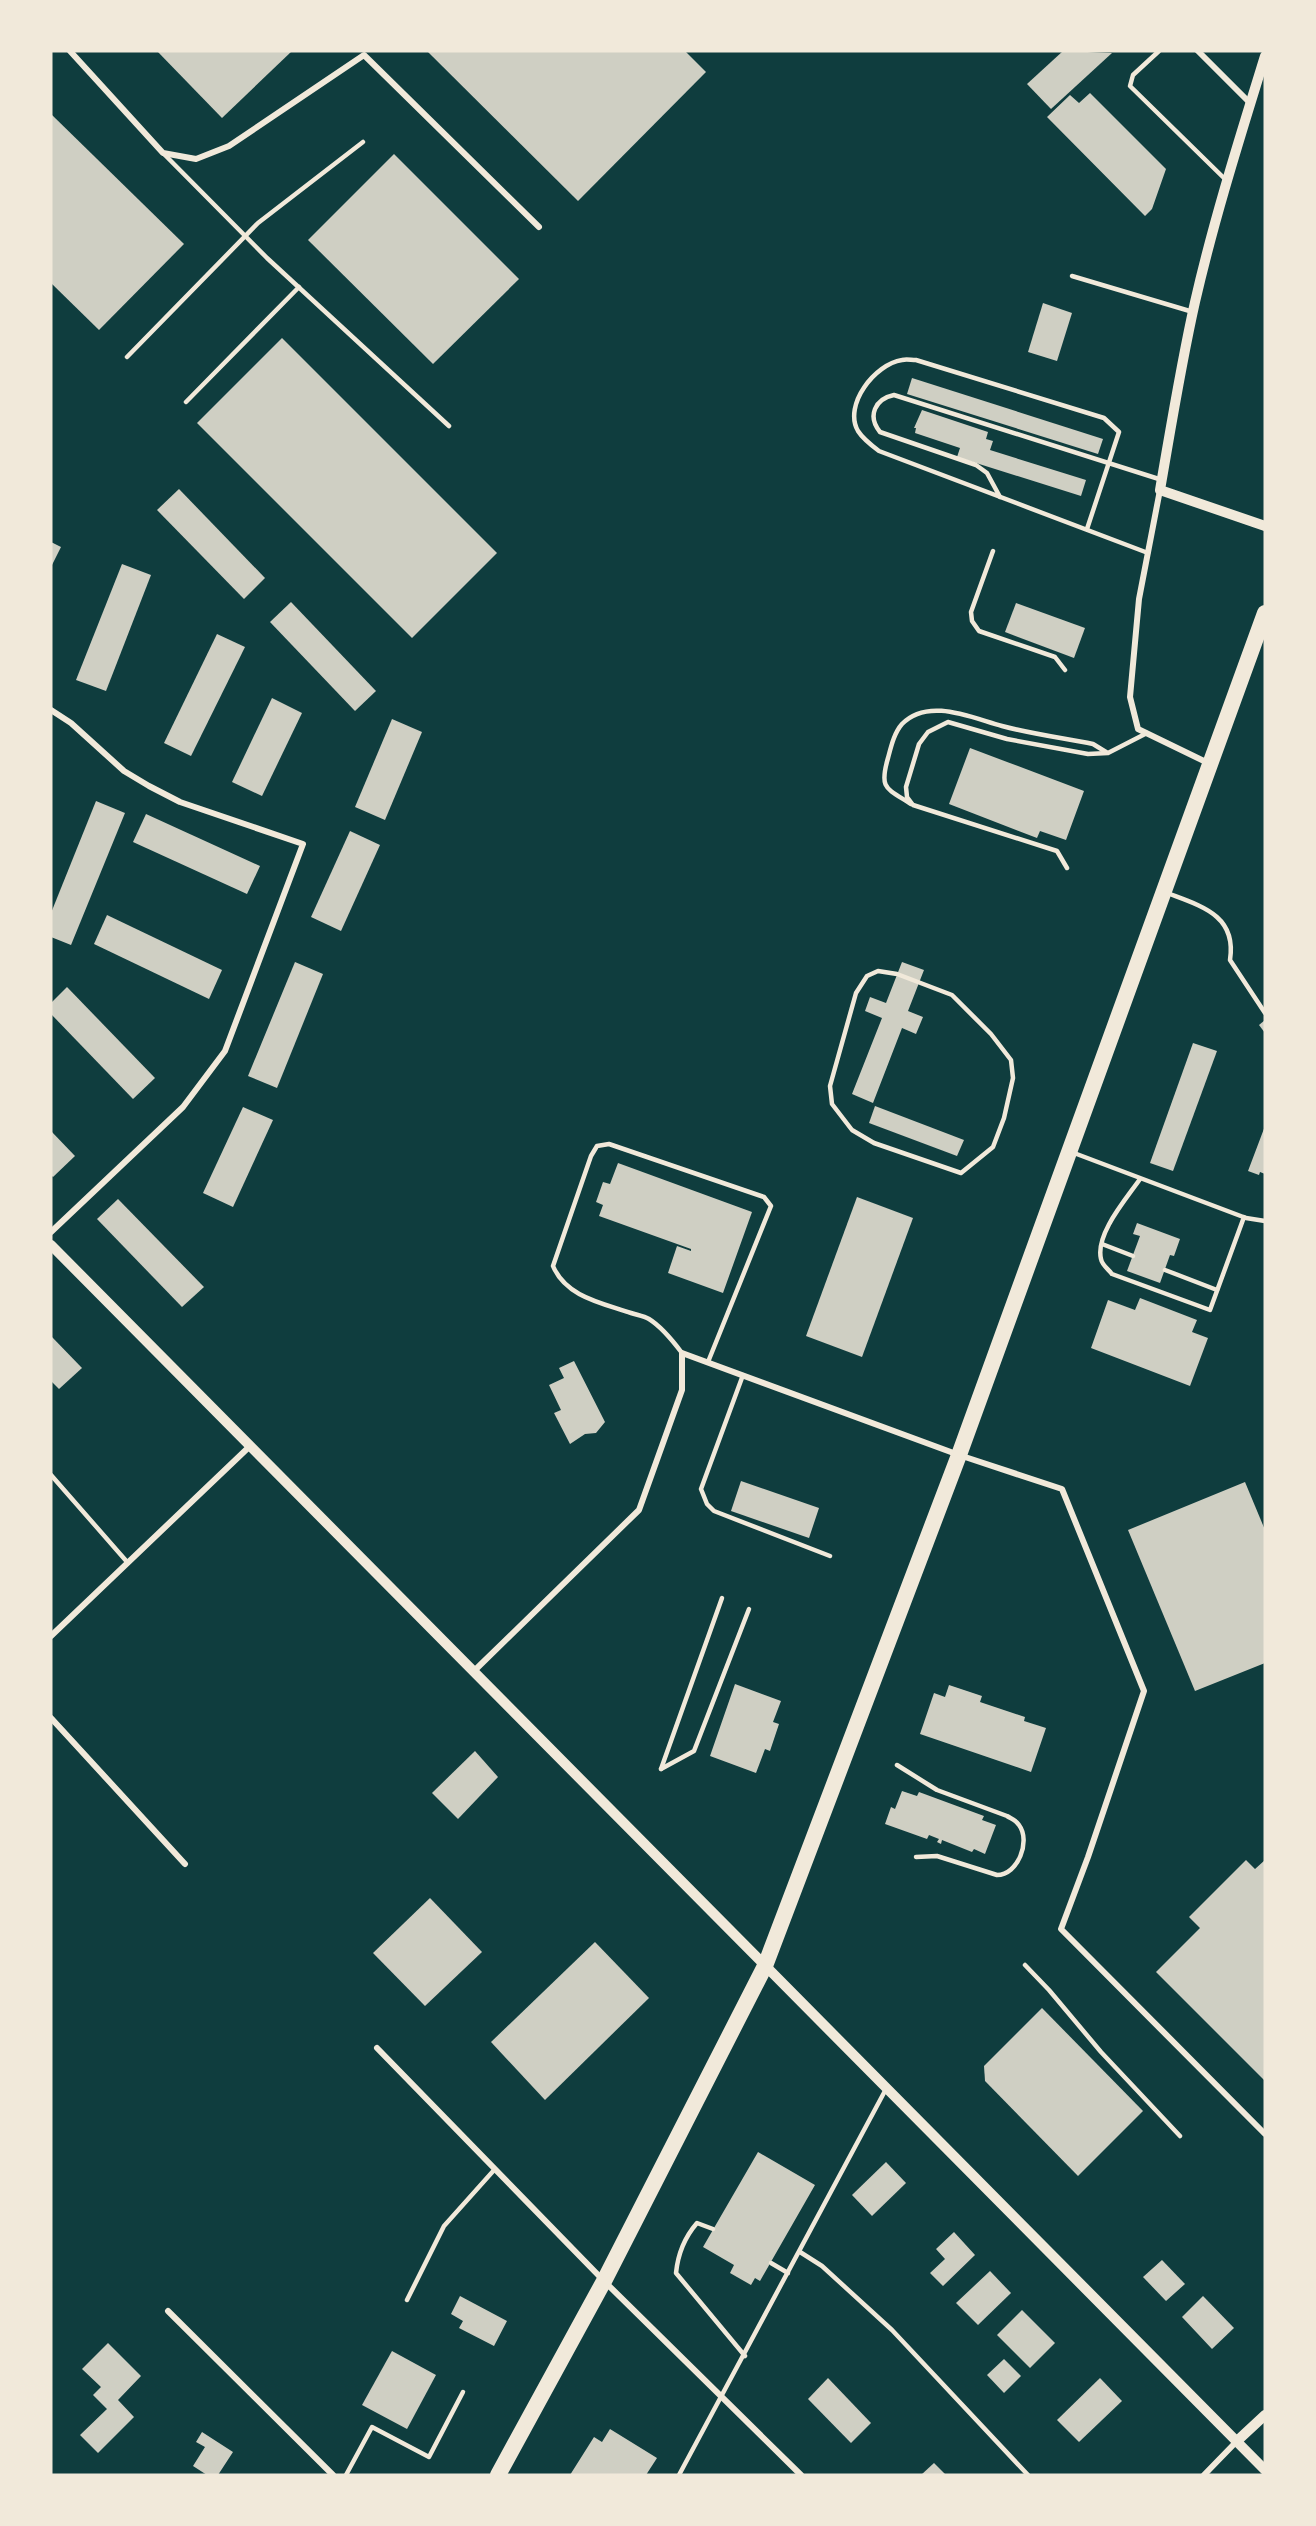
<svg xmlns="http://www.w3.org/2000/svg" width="1316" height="2526" font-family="'Source Serif 4',serif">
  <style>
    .building { fill: #cfcfc3 }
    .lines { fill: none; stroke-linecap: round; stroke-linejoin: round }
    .service { stroke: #f1e9da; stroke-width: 4.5 }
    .minor { stroke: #f1e9da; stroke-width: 6 }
    .tertiary { stroke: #f1e9da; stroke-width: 10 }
    .trunk { stroke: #f1e9da; stroke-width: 16 }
  </style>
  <rect width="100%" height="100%" fill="#0f3d3e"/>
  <!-- building -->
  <g class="building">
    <polygon points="157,51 292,51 222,118"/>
    <polygon points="427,51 685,51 706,72 578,201"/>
    <polygon points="1063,51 1112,53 1051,109 1027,84"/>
    <polygon points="1090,93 1166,169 1152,209 1145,216 1047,117 1070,95 1079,103"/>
    <polygon points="51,114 184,244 99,330 51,283"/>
    <polygon points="394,154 519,279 433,364 308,240"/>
    <polygon points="1043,303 1072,313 1057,361 1028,352"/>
    <polygon points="282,338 497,553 412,638 197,423"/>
    <polygon points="912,378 1103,439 1098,454 907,394"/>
    <polygon points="922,410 988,432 986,439 993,441 990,450 1086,480 1081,496 957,457 960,448 915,433 916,428 914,428"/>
    <polygon points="179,489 265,578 244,599 157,510"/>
    <polygon points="51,542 61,547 51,567"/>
    <polygon points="122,564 151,575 106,691 76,680"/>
    <polygon points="291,602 376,691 355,711 270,622"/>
    <polygon points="1016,603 1085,628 1074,658 1005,632"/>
    <polygon points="217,634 245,647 191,756 164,743"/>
    <polygon points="272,698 302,713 262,796 232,782"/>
    <polygon points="392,719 422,732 385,820 355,807"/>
    <polygon points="970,748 1084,791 1066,840 1040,831 1037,838 949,804"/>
    <polygon points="96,801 125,813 71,945 51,937 51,913"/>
    <polygon points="146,814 260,866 247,894 133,842"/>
    <polygon points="350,831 380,845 341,931 311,917"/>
    <polygon points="107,915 222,970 209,999 94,944"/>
    <polygon points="295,962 323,974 277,1088 248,1076"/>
    <polygon points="902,962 924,970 908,1011 923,1017 916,1034 902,1028 873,1103 852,1094 882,1018 865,1011 870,997 886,1003"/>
    <polygon points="67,987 155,1078 133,1099 51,1014 51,1003"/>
    <polygon points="1265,1020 1265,1033 1259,1025"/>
    <polygon points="1193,1043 1217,1051 1173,1171 1150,1163"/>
    <polygon points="875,1106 964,1140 957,1156 869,1123"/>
    <polygon points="243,1107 273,1120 233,1207 203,1193"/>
    <polygon points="1265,1126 1265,1174 1260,1172 1259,1175 1248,1171"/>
    <polygon points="51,1131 75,1156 53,1177 51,1175"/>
    <polygon points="618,1163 752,1212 723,1293 668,1273 677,1246 691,1251 691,1249 599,1216 603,1205 596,1202 603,1182 610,1184"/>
    <polygon points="857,1197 913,1218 862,1357 806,1336"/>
    <polygon points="118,1199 204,1287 182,1307 97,1219"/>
    <polygon points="1137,1223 1180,1239 1174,1256 1170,1255 1160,1283 1127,1271 1140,1236 1133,1234"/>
    <polygon points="1140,1298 1197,1320 1192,1332 1208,1338 1190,1386 1091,1348 1108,1300 1135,1310"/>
    <polygon points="51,1336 82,1368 59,1389 51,1381"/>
    <polygon points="574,1361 605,1422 596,1433 585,1434 570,1444 554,1413 561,1410 549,1385 564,1378 559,1368"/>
    <polygon points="741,1481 819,1508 809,1538 731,1511"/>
    <polygon points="1245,1482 1265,1530 1265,1663 1195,1691 1128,1530"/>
    <polygon points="735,1684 781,1701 773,1722 779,1724 770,1751 765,1749 756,1773 710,1756"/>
    <polygon points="949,1685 982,1696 980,1702 1025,1717 1024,1721 1046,1728 1031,1772 920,1734 934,1693 945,1697"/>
    <polygon points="475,1751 498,1777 458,1819 432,1793"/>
    <polygon points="902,1791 917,1796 919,1792 984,1816 982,1820 996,1825 985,1854 974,1849 972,1852 942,1840 941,1844 937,1842 939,1839 929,1835 927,1839 885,1824 891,1807 895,1809"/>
    <polygon points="1246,1860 1255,1869 1265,1860 1265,2081 1156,1972 1200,1928 1189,1917"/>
    <polygon points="430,1898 482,1952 425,2006 373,1953"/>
    <polygon points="595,1942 649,1998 545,2100 491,2042"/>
    <polygon points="1042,2008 1143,2111 1078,2176 985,2081 984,2066"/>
    <polygon points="758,2152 815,2185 760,2281 755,2278 751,2285 730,2273 734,2265 703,2247"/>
    <polygon points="886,2162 906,2183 872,2216 852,2195"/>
    <polygon points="954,2232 975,2255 943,2286 930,2273 945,2259 936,2249"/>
    <polygon points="1162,2260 1185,2284 1166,2301 1143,2277"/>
    <polygon points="990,2271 1011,2293 978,2325 956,2303"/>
    <polygon points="460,2296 507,2321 494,2346 459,2328 463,2321 451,2314"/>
    <polygon points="1203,2296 1234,2328 1212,2349 1182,2317"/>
    <polygon points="1022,2310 1055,2343 1030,2368 997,2335"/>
    <polygon points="108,2343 141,2376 118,2400 134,2417 98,2453 80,2435 107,2409 93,2395 101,2387 82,2369"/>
    <polygon points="392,2351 436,2375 407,2429 362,2405"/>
    <polygon points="1004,2359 1021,2376 1004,2393 987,2375"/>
    <polygon points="828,2378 871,2423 851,2443 808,2399"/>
    <polygon points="1100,2378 1122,2401 1079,2442 1057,2420"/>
    <polygon points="610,2429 657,2458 646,2475 570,2475 594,2437 602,2442"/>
    <polygon points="202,2432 233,2452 218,2475 207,2475 193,2466 205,2447 196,2442"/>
    <polygon points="934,2463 946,2475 921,2475"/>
  </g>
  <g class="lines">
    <!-- service -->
    <g class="service">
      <polyline points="1159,51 1133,75 1130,86 1227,181"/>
      <polyline points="163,153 267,258 449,426"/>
      <polyline points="1072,276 1193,312"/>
      <polyline points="127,357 258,223 363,142"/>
      <polyline points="186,402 299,287"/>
      <path d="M1000 497 987 473 976 465 880 432C867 416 875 399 894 395L1162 480"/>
      <path d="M1087 529 1119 432 1104 418 916 360C911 360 906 359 902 360 875 364 843 405 858 431 863 439 871 445 879 451L1148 553"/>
      <polyline points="993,551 971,612 972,621 979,631 1055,657 1065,670"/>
      <path d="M911 804C886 788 879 789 888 758 891 747 894 733 902 724 928 697 972 718 1002 726 1032 734 1063 738 1093 744L1106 752"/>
      <polyline points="1067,868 1057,851 913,805 907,797 906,787 919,744 928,732 948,722 1007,739 1088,754 1108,753 1147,733"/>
      <path d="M1167 893C1201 906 1237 915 1230 960L1265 1013"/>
      <polygon points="878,971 897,974 952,995 991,1034 1011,1060 1013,1078 1004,1118 993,1147 961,1173 874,1143 852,1130 832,1104 830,1086 856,993 867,976"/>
      <polyline points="1074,1153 1246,1218 1265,1221"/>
      <path d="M1140 1179C1127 1198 1095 1234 1101 1259 1102 1265 1108 1269 1112 1274L1210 1310 1244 1217"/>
      <polyline points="1102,1244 1133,1256"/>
      <polyline points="1165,1270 1217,1290"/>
      <path d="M682 1353C673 1341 662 1327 649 1319 644 1316 637 1315 631 1313 602 1303 566 1297 553 1266L591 1156 597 1146 609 1144 764 1197 771 1206 708 1362"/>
      <polyline points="743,1375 701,1489 707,1504 714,1511 830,1556"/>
      <polyline points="51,1475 128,1563"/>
      <path d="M897 1765 937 1790 1007 1816C1012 1819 1016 1820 1019 1825 1031 1841 1018 1875 997 1875L937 1856 916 1857"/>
      <polyline points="661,1769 694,1751 749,1609"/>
      <polyline points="661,1769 722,1598"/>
      <polyline points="1025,1965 1049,1990 1101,2052 1180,2136"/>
      <path d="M713 2229 697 2223C684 2238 678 2253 676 2273L745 2356"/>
      <polyline points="800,2252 822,2266 892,2330 1028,2475"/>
      <polyline points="771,2263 788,2273"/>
      <polyline points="407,2300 444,2226 495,2169"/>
      <polyline points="346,2475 372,2427 429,2457 463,2392"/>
      <polyline points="679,2475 886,2089"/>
    </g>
    <!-- minor -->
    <g class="minor">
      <polyline points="70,51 163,153 196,159 229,146 364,55 539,227"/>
      <polyline points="1198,51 1250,103"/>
      <polyline points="1160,490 1139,599 1130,697 1138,729 1208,763"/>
      <polyline points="51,710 71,723 124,771 149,786 180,802 303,844 225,1051 183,1107 51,1232"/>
      <polyline points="51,1636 249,1447"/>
      <polyline points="474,1671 639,1510 682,1390 682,1353 959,1455 1062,1489 1144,1691 1088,1857 1061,1929 1265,2134"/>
      <polyline points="51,1718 185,1864"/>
      <polyline points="377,2048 604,2281 801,2475"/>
      <polyline points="168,2311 333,2475"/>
      <polyline points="1204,2475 1237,2441"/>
    </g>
    <!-- tertiary -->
    <g class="tertiary">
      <path d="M1265 56C1240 137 1214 219 1195 302 1181 364 1171 427 1160 490L1265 526"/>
      <polyline points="51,1245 1265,2470"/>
      <polyline points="1237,2441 1265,2415"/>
    </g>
    <!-- trunk -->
    <polyline class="trunk" points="498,2475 604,2281 765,1966 959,1455 1265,613"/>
  </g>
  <!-- border -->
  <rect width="1316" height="2526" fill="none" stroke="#f1e9da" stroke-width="105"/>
</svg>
